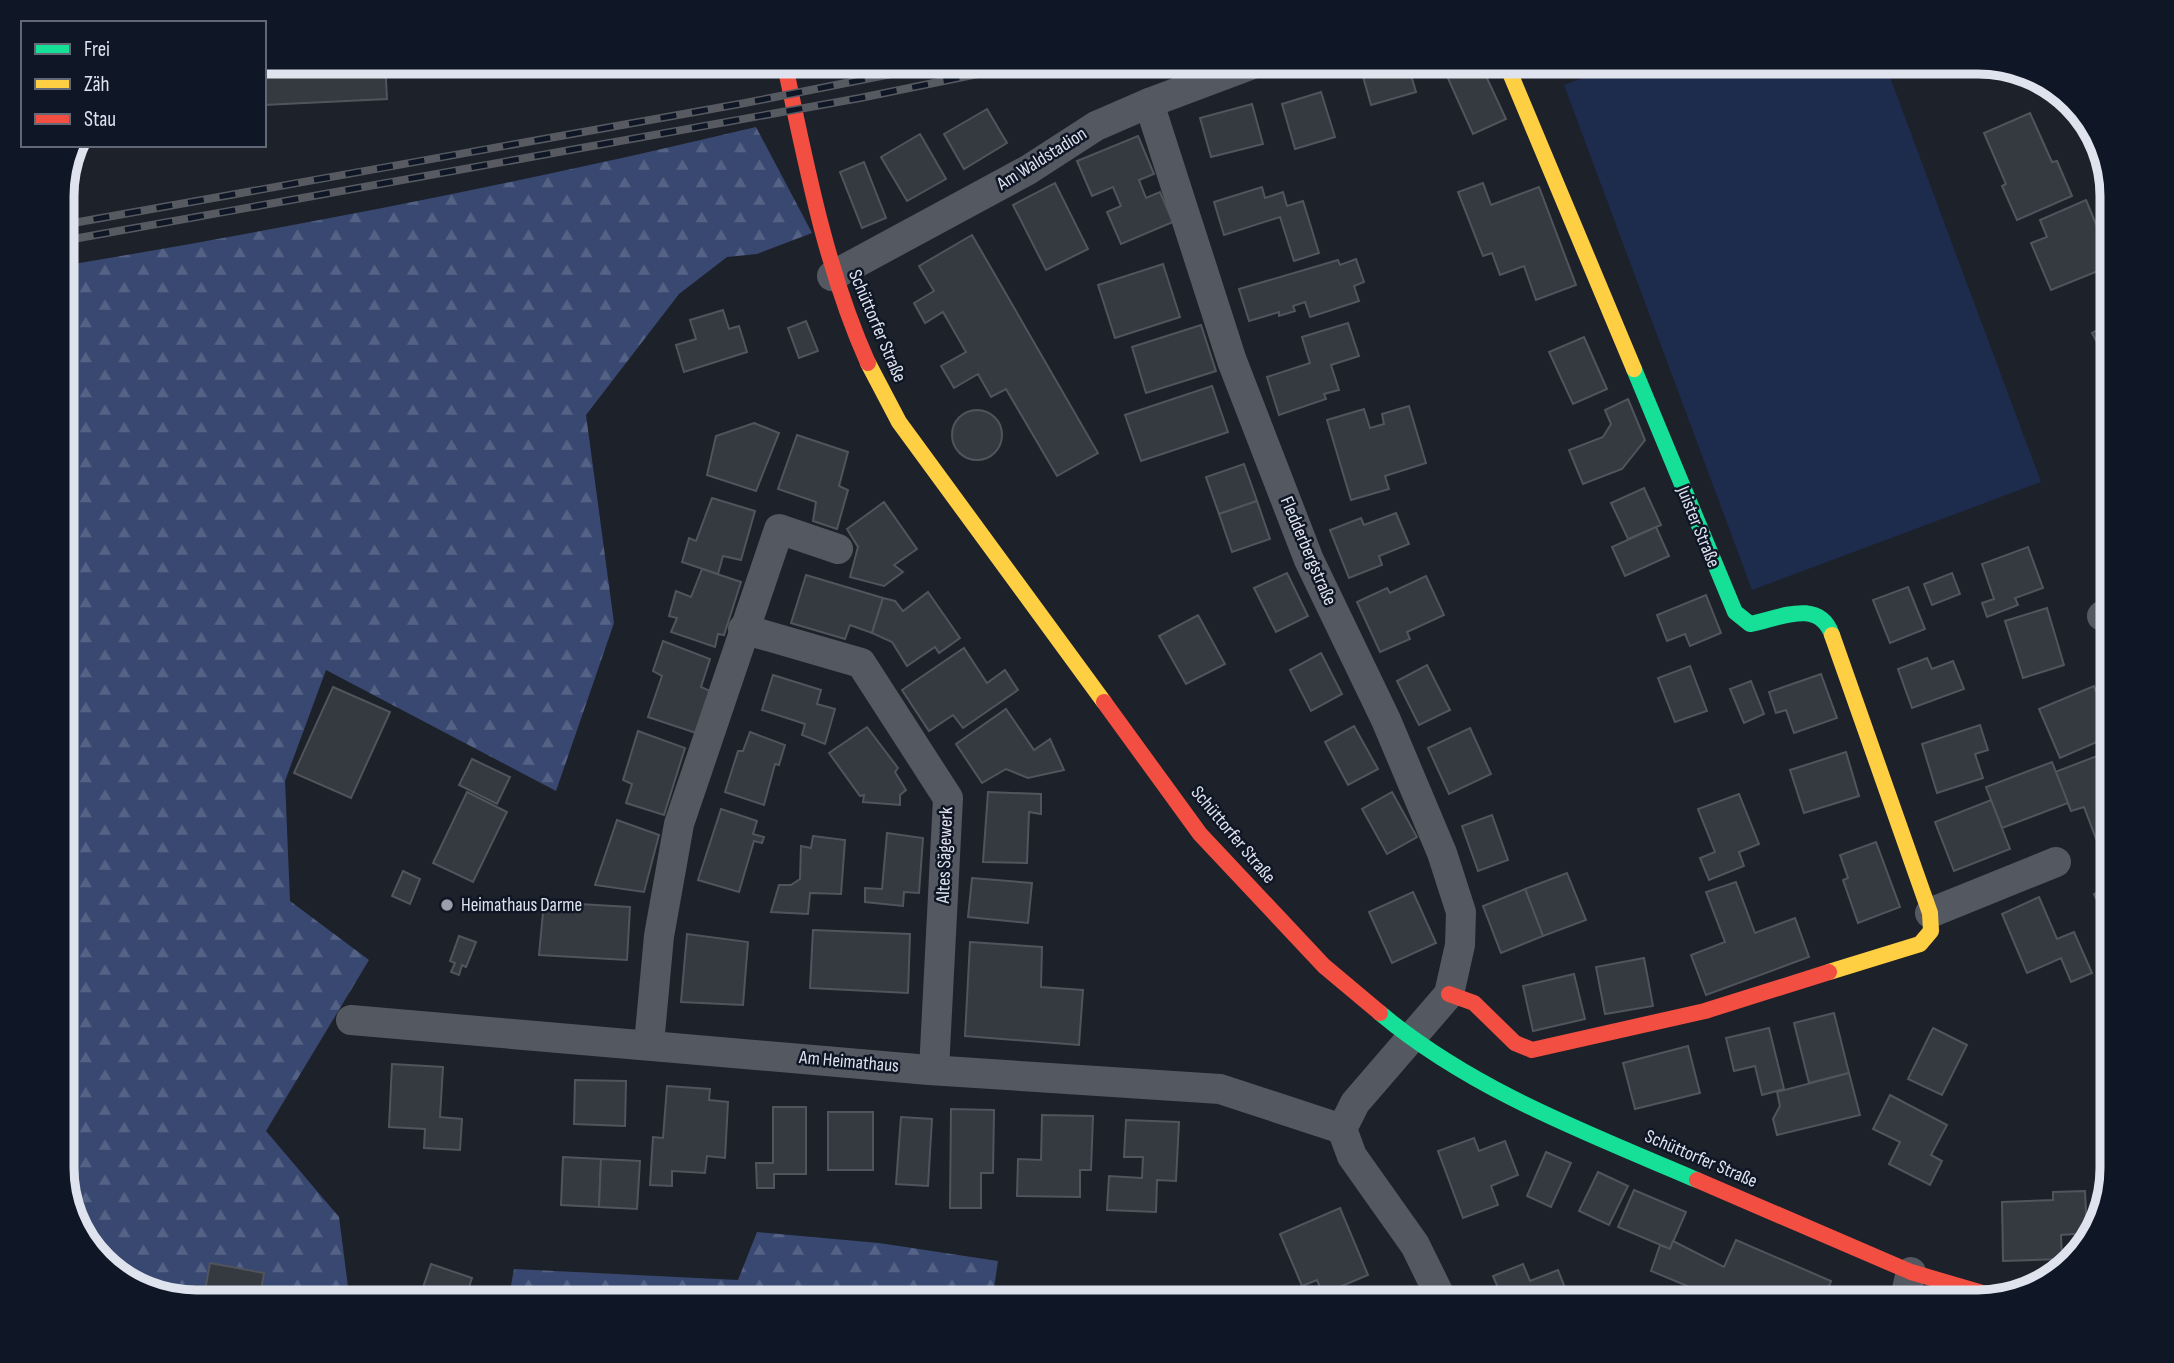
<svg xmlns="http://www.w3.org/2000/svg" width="2174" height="1363" font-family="'Sofia Sans Condensed',sans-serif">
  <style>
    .grass { fill: #1d2b4c }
    .forest { fill: url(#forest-firs) }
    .building { fill: #353940; stroke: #51545c; stroke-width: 2 }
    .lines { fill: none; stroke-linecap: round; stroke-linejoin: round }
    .street { stroke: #545860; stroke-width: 30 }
    .fast { stroke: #16e098; stroke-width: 16 }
    .slow { stroke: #ffcf43; stroke-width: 16 }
    .jam { stroke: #f24e42; stroke-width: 16 }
    .rail-casing { stroke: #575a61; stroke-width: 8 }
    .rail { stroke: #0f1625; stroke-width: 5; stroke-dasharray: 16; stroke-linecap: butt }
    .poi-dot { fill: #9a9fa9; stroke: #0f1625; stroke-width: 2.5 }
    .labels { text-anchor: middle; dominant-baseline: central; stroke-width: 5; stroke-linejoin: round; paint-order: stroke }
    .street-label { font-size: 19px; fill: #dee3ee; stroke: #0f1625 }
    .poi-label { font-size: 19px; fill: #dee3ee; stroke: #0f1625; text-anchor: start }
    .rim { fill: none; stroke: #dee3ee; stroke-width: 9 }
  </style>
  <defs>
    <pattern id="forest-firs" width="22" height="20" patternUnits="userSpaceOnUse" patternTransform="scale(1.75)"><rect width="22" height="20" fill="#384870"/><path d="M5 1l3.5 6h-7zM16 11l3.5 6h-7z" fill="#546285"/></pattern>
  </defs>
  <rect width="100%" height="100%" fill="#1d212a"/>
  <!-- grass -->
  <polygon class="grass" points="1628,61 1884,61 2041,482 1752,590 1564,85"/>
  <!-- forest -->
  <g class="forest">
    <path d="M756 127 812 233 757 254 727 257 679 294 586 415 614 623 556 791 326 670 285 781 290 901 369 960 266 1131 339 1217 350 1302H195L128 1284 79 1235 62 1176V266C295 227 526 182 756 127Z"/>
    <polygon points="757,1232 879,1243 998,1261 992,1302 508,1302 514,1269 738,1280"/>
  </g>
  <!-- building -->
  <g class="building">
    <polygon points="264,61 385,61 387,99 264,105"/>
    <polygon points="1407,61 1416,92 1371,105 1362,73"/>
    <polygon points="1450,61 1479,61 1506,119 1473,134 1442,65"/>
    <polygon points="1321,92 1335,137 1295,149 1282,104"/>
    <polygon points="1252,104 1263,144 1211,157 1200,118"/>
    <polygon points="987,109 1007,143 964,169 944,134"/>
    <polygon points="2030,113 2052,162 2057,161 2072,196 2017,220 2002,186 2006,184 1984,133"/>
    <polygon points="920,134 946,179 907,201 881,157"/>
    <polygon points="1138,136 1154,174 1139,180 1146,198 1160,192 1173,222 1121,244 1107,212 1121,206 1113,187 1092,196 1077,161"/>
    <polygon points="864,162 886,218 862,228 840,172"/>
    <polygon points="1055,183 1088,249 1046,270 1013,205"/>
    <polygon points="1483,183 1491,205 1539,187 1576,285 1536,300 1524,266 1500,275 1492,253 1483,256 1458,192"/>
    <polygon points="1262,187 1265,198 1283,192 1287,206 1303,201 1319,253 1294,261 1280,217 1224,235 1214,202"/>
    <polygon points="2086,200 2113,265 2051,290 2031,243 2047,237 2040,220"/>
    <polygon points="972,235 1098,453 1057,476 1006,389 991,397 978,374 954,388 941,366 966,352 943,312 925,323 914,303 934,291 919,266"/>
    <polygon points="1356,259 1364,282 1354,286 1359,301 1310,317 1305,302 1293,306 1295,311 1279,316 1279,312 1249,321 1239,289 1338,260 1340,265"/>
    <polygon points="1163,264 1180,317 1115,338 1098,285"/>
    <polygon points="723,310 729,329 739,326 747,352 684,372 676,345 696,339 690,320"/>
    <polygon points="806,321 818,351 799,358 788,328"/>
    <polygon points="2113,322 2113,372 2092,333"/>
    <polygon points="1348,323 1359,356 1331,365 1339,390 1324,394 1326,399 1279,415 1267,377 1310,363 1302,337"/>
    <polygon points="1201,325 1216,371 1146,393 1132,347"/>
    <polygon points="1584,337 1607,389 1573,404 1549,352"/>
    <polygon points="1212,386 1228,432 1141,461 1125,415"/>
    <polygon points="1628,399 1645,440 1622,469 1583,484 1569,450 1603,437 1611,424 1605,410"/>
    <polygon points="1409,406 1426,463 1385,476 1389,489 1351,500 1327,420 1364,409 1370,428 1384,424 1382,414"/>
    <circle cx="977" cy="435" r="25"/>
    <polygon points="754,423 779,433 756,491 707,475 716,436"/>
    <polygon points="797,435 848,452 839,486 848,490 837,529 813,521 816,502 778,489"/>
    <polygon points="1244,464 1257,501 1219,514 1206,477"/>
    <polygon points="1644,488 1661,525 1628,539 1611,503"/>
    <polygon points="712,498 755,511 741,560 723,556 718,574 682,562 689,538 696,541"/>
    <polygon points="1257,501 1270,539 1232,552 1219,514"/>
    <polygon points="884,502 917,549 894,565 903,572 884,586 850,577 858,547 847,529"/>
    <polygon points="1396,513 1409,544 1379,556 1382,565 1349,578 1330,530 1361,518 1364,525"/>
    <polygon points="1656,527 1669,556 1625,576 1612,547"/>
    <polygon points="2028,547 2043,588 2015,598 2018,605 1987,617 1982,603 1994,599 1982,564"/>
    <polygon points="702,569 741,582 724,635 718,634 715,647 671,632 677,618 669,616 676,591 691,597"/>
    <polygon points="1287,573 1308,616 1276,632 1254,588"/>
    <polygon points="1952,573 1960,594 1932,605 1924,584"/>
    <polygon points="806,575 883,598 872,633 850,625 845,639 791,623"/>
    <polygon points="1426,576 1444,615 1407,632 1410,639 1380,652 1357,602 1387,588 1390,593"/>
    <polygon points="1908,587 1925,629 1890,643 1873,600"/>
    <polygon points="928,592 960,638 939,653 935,647 907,666 892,642 872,633 883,598 895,601 903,611"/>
    <polygon points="1706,595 1721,633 1690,646 1685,634 1667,641 1657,615"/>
    <polygon points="2047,608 2064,665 2023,678 2005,621"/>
    <polygon points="1198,615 1225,664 1186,684 1159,636"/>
    <polygon points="663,641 710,659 701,687 710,691 696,733 648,717 662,676 653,671"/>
    <polygon points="964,648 987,683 1005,670 1018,690 963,728 953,715 929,731 902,690"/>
    <polygon points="1321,653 1342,694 1311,711 1290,670"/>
    <polygon points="1927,658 1932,669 1953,661 1964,689 1912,708 1898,669"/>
    <polygon points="1427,665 1450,710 1419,725 1397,681"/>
    <polygon points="1690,666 1707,711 1675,722 1658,678"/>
    <polygon points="1821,674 1837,718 1794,733 1786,710 1776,713 1769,692"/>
    <polygon points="773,675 821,690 817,704 835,709 825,744 802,735 805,724 762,710"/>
    <polygon points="1751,681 1764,714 1744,723 1730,689"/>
    <polygon points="2094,686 2113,735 2060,758 2039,709"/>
    <polygon points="333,687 390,712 351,798 294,773"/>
    <polygon points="1006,709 1034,750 1050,739 1064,770 1028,778 1006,769 982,783 956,744"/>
    <polygon points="1980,725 1988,750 1975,754 1983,778 1937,793 1922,744"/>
    <polygon points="1354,726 1378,769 1348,785 1325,742"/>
    <polygon points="867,727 898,768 895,772 906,790 900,795 900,805 863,802 864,795 860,796 829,753"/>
    <polygon points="1470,728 1491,774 1449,794 1428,748"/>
    <polygon points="638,731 685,748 664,815 626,803 632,784 623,780"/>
    <polygon points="750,732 785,745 779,765 775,764 764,805 725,792 738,751 743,751"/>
    <polygon points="2113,750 2113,838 2098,844 2084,807 2071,811 2055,772"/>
    <polygon points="1846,752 1859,796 1804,813 1790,770"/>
    <polygon points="472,759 510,777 497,804 459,785"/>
    <polygon points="2052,762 2068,803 2002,828 1986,787"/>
    <polygon points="467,792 507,812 473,882 433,863"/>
    <polygon points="988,792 1041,794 1041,814 1029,812 1027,863 983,862"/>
    <polygon points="1392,792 1417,837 1387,854 1362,809"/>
    <polygon points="1739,794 1759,844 1739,852 1744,866 1709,880 1700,858 1715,852 1698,809"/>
    <polygon points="1991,800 2010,849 1954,871 1935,822"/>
    <polygon points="721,809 757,821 753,834 764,837 762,843 754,841 739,892 698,880"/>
    <polygon points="1492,815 1508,860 1478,871 1462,826"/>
    <polygon points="617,820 659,835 644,892 595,885"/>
    <polygon points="887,833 923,838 919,893 904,892 903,906 865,902 865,888 882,889"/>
    <polygon points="813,836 845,840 841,894 810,893 808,914 771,912 779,885 791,885 800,879 801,846 811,848"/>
    <polygon points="1876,842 1900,907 1858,923 1843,880 1848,878 1840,855"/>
    <polygon points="403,871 420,879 410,904 392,896"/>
    <polygon points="1567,873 1586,920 1543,936 1525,889"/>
    <polygon points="972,878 1032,883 1028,923 968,917"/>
    <polygon points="1736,882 1755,933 1795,918 1809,957 1706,995 1691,955 1725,942 1706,892"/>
    <polygon points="2113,886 2113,935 2094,894"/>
    <polygon points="1525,889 1543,936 1501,953 1483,906"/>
    <polygon points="1413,892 1436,943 1392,963 1369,912"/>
    <polygon points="2039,897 2057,939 2074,932 2092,973 2071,982 2061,958 2027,973 2002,914"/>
    <polygon points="544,902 630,907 627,960 539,955"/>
    <polygon points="813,930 910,934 908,993 810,988"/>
    <polygon points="687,934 748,942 743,1005 681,1002"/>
    <polygon points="459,936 476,942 466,967 462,965 459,975 451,972 455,963 450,961"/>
    <polygon points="970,942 1042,947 1041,987 1083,990 1079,1045 965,1036"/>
    <polygon points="1644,958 1653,1006 1605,1014 1596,967"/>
    <polygon points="1574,974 1585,1019 1533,1031 1523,986"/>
    <polygon points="1834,1013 1849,1073 1809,1083 1794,1023"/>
    <polygon points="1769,1028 1784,1089 1762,1095 1755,1066 1734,1071 1726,1038"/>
    <polygon points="1933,1028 1967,1045 1942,1095 1908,1079"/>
    <polygon points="1688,1046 1700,1093 1635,1109 1623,1063"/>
    <polygon points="392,1064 443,1067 440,1117 462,1119 460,1150 424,1148 425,1129 389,1127"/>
    <polygon points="1849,1073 1860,1115 1777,1135 1773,1119 1780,1106 1777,1092"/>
    <polygon points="575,1080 626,1081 625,1126 574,1124"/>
    <polygon points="667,1086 710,1089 709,1100 728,1102 725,1158 707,1156 705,1173 672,1171 672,1186 650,1185 653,1137 663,1138"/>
    <polygon points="1890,1095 1947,1125 1931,1155 1942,1161 1930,1185 1889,1164 1900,1142 1873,1129"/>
    <polygon points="773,1107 806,1107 806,1174 774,1174 774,1188 757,1188 756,1163 773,1163"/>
    <polygon points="951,1109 994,1110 993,1173 981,1173 981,1208 950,1208"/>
    <rect x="828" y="1112" width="45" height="58"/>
    <polygon points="1042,1115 1093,1116 1091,1170 1080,1170 1080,1197 1017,1196 1018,1159 1041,1160"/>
    <polygon points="901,1117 932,1119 928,1186 896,1184"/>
    <polygon points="1126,1120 1179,1122 1176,1181 1157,1180 1156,1212 1107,1210 1109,1176 1142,1178 1143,1157 1124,1157"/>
    <polygon points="1474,1138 1479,1151 1505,1141 1518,1175 1491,1186 1498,1205 1463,1218 1438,1151"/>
    <polygon points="1546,1152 1571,1163 1551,1207 1527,1196"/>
    <polygon points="563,1157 601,1159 599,1207 561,1205"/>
    <polygon points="601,1159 640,1161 637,1209 599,1207"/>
    <polygon points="1598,1172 1628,1186 1609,1225 1579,1211"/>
    <polygon points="1634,1190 1686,1212 1670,1249 1618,1227"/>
    <polygon points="2085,1191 2087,1233 2061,1235 2062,1259 2003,1261 2002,1202 2053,1200 2053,1192"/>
    <polygon points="1340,1208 1368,1275 1337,1288 1343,1302 1300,1302 1322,1292 1317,1280 1302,1286 1280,1234"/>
    <polygon points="1736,1240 1831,1281 1823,1302 1757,1302 1726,1288 1721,1300 1651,1271 1660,1245 1670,1249 1673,1241 1724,1267"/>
    <polygon points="210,1263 264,1273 259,1302 203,1302"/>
    <polygon points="431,1264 472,1278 464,1302 418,1302"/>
    <polygon points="1523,1264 1530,1281 1558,1270 1569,1298 1561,1302 1504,1302 1493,1276"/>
  </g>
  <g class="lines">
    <!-- street -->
    <g class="street">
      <polyline points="1149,103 1232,361 1309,560 1386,720 1442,853 1461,912 1460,945 1449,994 1355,1103 1342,1129 1352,1156 1415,1245 1443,1302"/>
      <polyline points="832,276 1028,170 1096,126 1149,103 1261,61"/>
      <polyline points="2102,616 2113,614"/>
      <polyline points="743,629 861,663 948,798 934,1070"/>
      <polyline points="1930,913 2056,862"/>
      <polyline points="351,1020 929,1070 1220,1089 1342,1129"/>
      <polyline points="649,1044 659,936 679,824 779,529 838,549"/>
      <polyline points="1904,1302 1911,1272"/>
    </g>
    <!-- fast -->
    <g class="fast">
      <path d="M1634 369 1735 612 1750 624C1778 619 1819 597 1832 635"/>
      <path d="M1380 1013C1472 1090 1587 1133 1697 1180"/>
    </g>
    <!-- slow -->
    <g class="slow">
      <polyline points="1505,61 1634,369"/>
      <polyline points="868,363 899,422 1104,702"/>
      <polyline points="1829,972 1920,944 1931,931 1930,913 1832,635"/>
    </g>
    <!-- jam -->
    <g class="jam">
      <path d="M784 61C806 163 825 267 868 363"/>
      <polyline points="1104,702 1200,834 1324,966 1380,1013"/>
      <polyline points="1449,994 1474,1003 1515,1043 1532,1050 1705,1011 1829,972"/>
      <polyline points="1697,1180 1911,1272 1996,1297"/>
    </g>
    <!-- rail casing -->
    <g class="rail-casing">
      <g id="rail">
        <polyline points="62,225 745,103 957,61"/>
        <polyline points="62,241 860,98 1042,61"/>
      </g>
    </g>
    <!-- rail -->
    <use href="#rail" class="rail"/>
  </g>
  <!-- markers -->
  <circle class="poi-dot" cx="447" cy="905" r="7"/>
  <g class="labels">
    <!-- street labels -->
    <g class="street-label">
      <text transform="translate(1042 159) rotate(-32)">Am Waldstadion</text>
      <text transform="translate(877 326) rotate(67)">Schüttorfer Straße</text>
      <text transform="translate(1698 527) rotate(68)">Juister Straße</text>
      <text transform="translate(1308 551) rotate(67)">Fledderbergstraße</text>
      <text transform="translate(1233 835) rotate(50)">Schüttorfer Straße</text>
      <text transform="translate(945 855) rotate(-88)">Altes Sägewerk</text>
      <text transform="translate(849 1062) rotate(5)">Am Heimathaus</text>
      <text transform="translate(1701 1159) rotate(23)">Schüttorfer Straße</text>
    </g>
    <!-- poi labels -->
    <g class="poi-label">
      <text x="461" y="905">Heimathaus Darme</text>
    </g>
  </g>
  <!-- crop -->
  <path d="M0 0H2174V1363H0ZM196 74H1978A122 122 0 0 1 2100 196V1168A122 122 0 0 1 1978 1290H196A122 122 0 0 1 74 1168V196A122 122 0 0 1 196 74Z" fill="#0f1625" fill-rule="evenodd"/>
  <path class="rim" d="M196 74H1978A122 122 0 0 1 2100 196V1168A122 122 0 0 1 1978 1290H196A122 122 0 0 1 74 1168V196A122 122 0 0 1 196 74Z"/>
  <!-- legend -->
  <rect x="21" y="21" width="245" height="126" fill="#0f1625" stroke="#626875" stroke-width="2"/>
  <rect x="35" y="44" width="35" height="10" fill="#16e098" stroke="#626875" stroke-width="2"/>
  <text x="84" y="56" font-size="21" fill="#dee3ee">Frei</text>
  <rect x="35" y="79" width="35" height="10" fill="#ffcf43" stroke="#626875" stroke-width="2"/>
  <text x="84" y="91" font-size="21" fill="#dee3ee">Zäh</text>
  <rect x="35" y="114" width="35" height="10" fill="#f24e42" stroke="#626875" stroke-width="2"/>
  <text x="84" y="126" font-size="21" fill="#dee3ee">Stau</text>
</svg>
